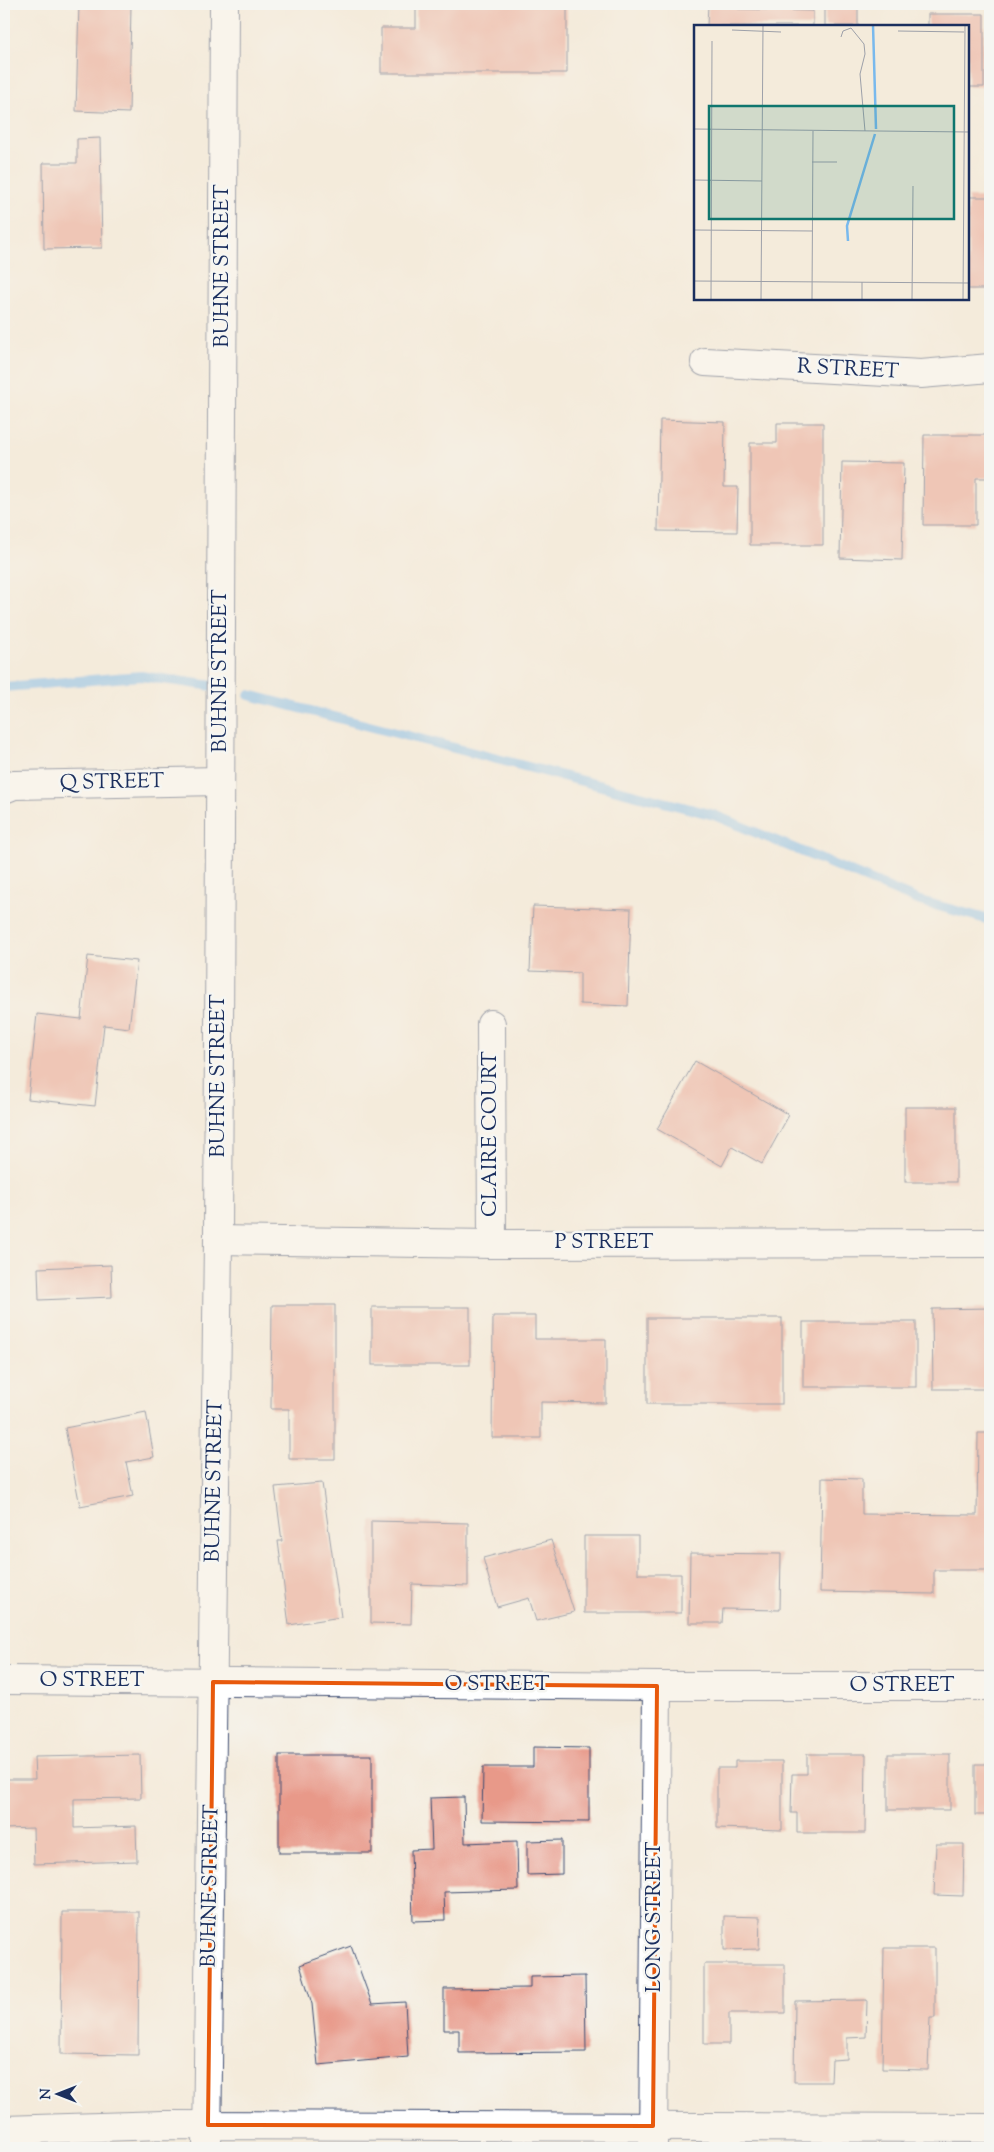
<svg xmlns="http://www.w3.org/2000/svg" width="994" height="2152" font-family="'Sorts Mill Goudy',serif">
  <style>
    .lines { fill: none; stroke-linecap: round; stroke-linejoin: round }
    .stream { stroke: #79b9ed; stroke-width: 10 }
    .building { fill: #e89989 }
    .minor-casing { stroke: #3c4b71; stroke-width: 30 }
    .tertiary-casing { stroke: #3c4b71; stroke-width: 30 }
    .minor { stroke: #fff; stroke-width: 28 }
    .tertiary { stroke: #fff; stroke-width: 28 }
    .marked { fill: none; stroke: #e8590c; stroke-width: 4; stroke-linejoin: round }
    .labels { text-anchor: middle; dominant-baseline: central; stroke-width: 5; stroke-linejoin: round; paint-order: stroke }
    .street-label { font-size: 21px; fill: #1b2f5e; stroke: #f6f6f2 }
    .inset-river { fill: none; stroke: #79b9ed; stroke-width: 2.5 }
    .inset-road { fill: none; stroke: #9da0a9; stroke-width: 1 }
    .view { fill: #0f766e; fill-opacity: 0.15; stroke: #0f766e; stroke-width: 2.5 }
    .inset-edge { fill: none; stroke: #1b2f5e; stroke-width: 2.5 }
  </style>
  <rect width="100%" height="100%" fill="#f6f6f2"/>
  <filter id="ink" filterUnits="userSpaceOnUse"><feTurbulence type="fractalNoise" baseFrequency=".02" numOctaves="2"/><feDisplacementMap in="SourceGraphic" scale="10" xChannelSelector="R" yChannelSelector="G"/><feConvolveMatrix kernelMatrix="1 2 1 2 8 2 1 2 1" color-interpolation-filters="sRGB"/></filter>
  <filter id="wash" filterUnits="userSpaceOnUse"><feTurbulence type="fractalNoise" baseFrequency=".0096" numOctaves="4" result="noise"/><feDisplacementMap in="SourceGraphic" scale="20" xChannelSelector="R" yChannelSelector="G"/><feGaussianBlur stdDeviation="1.12" result="paint"/><feColorMatrix in="noise" values="0 0 0 0 0 0 0 0 0 0 0 0 0 0 0 0 0 1.4 0 .05"/><feComposite in="paint" operator="in"/></filter>
  <g filter="url(#wash)">
    <rect width="100%" height="100%" fill="#f4ebdb"/>
    <g class="lines">
      <!-- stream -->
      <g class="stream">
        <polyline points="4,687 141,676 213,686"/>
        <polyline points="249,695 714,815 920,901 990,920"/>
      </g>
    </g>
    <g id="blocks">
      <!-- building -->
      <g class="building">
        <polygon points="79,4 131,4 129,113 76,111"/>
        <polygon points="416,4 567,4 567,73 381,73 381,28 416,28"/>
        <polygon points="708,4 738,4 738,9 813,11 813,26 707,26"/>
        <rect x="825" y="4" width="33" height="22"/>
        <polygon points="928,14 984,14 984,87 968,87 968,26 928,26"/>
        <polygon points="100,138 102,248 44,249 43,163 77,163 77,139"/>
        <rect x="968" y="197" width="22" height="92"/>
        <polygon points="660,420 725,422 724,487 738,487 737,532 658,531"/>
        <polygon points="777,423 823,423 823,545 750,545 750,443 777,443"/>
        <polygon points="924,435 990,435 990,478 976,478 976,525 923,525"/>
        <polygon points="842,462 904,463 902,560 840,558"/>
        <polygon points="533,906 631,909 628,1006 580,1004 580,973 530,971"/>
        <polygon points="88,956 137,961 129,1028 104,1025 95,1106 28,1099 37,1014 81,1019"/>
        <polygon points="695,1061 789,1115 762,1164 732,1147 722,1166 657,1129"/>
        <rect x="905" y="1107" width="51" height="75"/>
        <polygon points="111,1265 112,1297 39,1300 38,1268"/>
        <polygon points="272,1305 335,1305 335,1459 289,1459 289,1409 271,1409"/>
        <rect x="372" y="1307" width="98" height="58"/>
        <polygon points="990,1308 990,1389 933,1389 932,1309"/>
        <polygon points="493,1316 535,1316 535,1339 606,1339 606,1403 541,1402 541,1438 492,1438"/>
        <rect x="647" y="1318" width="135" height="86"/>
        <rect x="803" y="1322" width="113" height="65"/>
        <polygon points="146,1412 154,1457 126,1462 133,1496 80,1506 65,1428"/>
        <polygon points="978,1433 990,1433 990,1570 934,1570 934,1594 820,1592 822,1478 862,1479 862,1514 977,1515"/>
        <polygon points="322,1483 341,1617 289,1625 278,1541 282,1541 275,1487"/>
        <polygon points="371,1521 468,1523 468,1586 412,1584 411,1624 371,1623"/>
        <polygon points="584,1536 638,1536 638,1574 681,1574 681,1613 584,1613"/>
        <polygon points="551,1540 574,1612 536,1621 529,1598 497,1607 483,1558"/>
        <polygon points="690,1553 781,1554 780,1610 723,1609 722,1623 689,1623"/>
        <polygon points="533,1747 589,1748 589,1822 482,1821 483,1767 533,1767"/>
        <polygon points="807,1754 866,1754 865,1833 797,1833 797,1813 791,1813 792,1774 807,1774"/>
        <rect x="888" y="1754" width="62" height="56"/>
        <polygon points="140,1755 141,1798 74,1799 74,1828 136,1826 137,1861 34,1864 33,1828 4,1829 4,1779 35,1779 34,1757"/>
        <rect x="279" y="1755" width="93" height="98"/>
        <polygon points="735,1761 782,1761 782,1830 717,1828 717,1768 735,1768"/>
        <rect x="975" y="1764" width="15" height="51"/>
        <polygon points="464,1797 465,1843 517,1841 518,1890 444,1892 445,1920 413,1921 411,1850 432,1849 430,1798"/>
        <polygon points="562,1840 562,1874 527,1875 527,1841"/>
        <polygon points="936,1844 964,1844 963,1896 934,1895"/>
        <polygon points="62,1912 139,1912 138,2055 61,2054"/>
        <polygon points="724,1916 760,1917 759,1949 724,1950"/>
        <polygon points="351,1946 372,2004 405,2002 408,2057 318,2065 312,2004 300,1965"/>
        <polygon points="884,1948 935,1948 935,2018 930,2018 928,2070 882,2069"/>
        <polygon points="704,1964 785,1964 785,2013 729,2013 729,2044 704,2044"/>
        <polygon points="585,1976 586,2052 459,2053 459,2030 444,2030 444,1989 530,1988 530,1977"/>
        <polygon points="867,2000 866,2037 847,2038 847,2059 832,2060 831,2082 794,2082 795,2001"/>
      </g>
    </g>
  </g>
  <g filter="url(#ink)">
    <use href="#blocks" fill-opacity="0" stroke="#3c4b71" stroke-width="1"/>
    <g class="lines">
      <!-- minor casing -->
      <g class="minor-casing">
        <g id="minor">
          <polyline points="705,362 921,374 990,368"/>
          <polyline points="4,789 14,785 220,781"/>
          <polyline points="491,1024 492,1244"/>
          <polyline points="4,1680 657,1686 990,1686"/>
          <polyline points="4,2130 163,2125 990,2128"/>
          <polyline points="653,2148 657,1686"/>
        </g>
      </g>
      <!-- tertiary casing -->
      <g class="tertiary-casing">
        <g id="tertiary">
          <polyline points="218,1240 492,1244 990,1243"/>
          <polyline points="207,2148 218,1240 224,4"/>
        </g>
      </g>
      <!-- minor -->
      <use href="#minor" class="minor"/>
      <!-- tertiary -->
      <use href="#tertiary" class="tertiary"/>
    </g>
  </g>
  <!-- marked area -->
  <path d="M0 0H994V2152H0ZM213 1682 657 1686 653 2126 208 2125Z" fill="#f4ebdb" fill-opacity=".55" fill-rule="evenodd"/>
  <path class="marked" d="M213 1682 657 1686 653 2126 208 2125Z"/>
  <g class="labels">
    <!-- street labels -->
    <g class="street-label">
      <text transform="translate(223 266) rotate(-90)">BUHNE STREET</text>
      <text transform="translate(848 370) rotate(3)">R STREET</text>
      <text transform="translate(221 671) rotate(-90)">BUHNE STREET</text>
      <text transform="translate(112 783) rotate(-1)">Q STREET</text>
      <text transform="translate(219 1076) rotate(-90)">BUHNE STREET</text>
      <text transform="translate(491 1134) rotate(-90)">CLAIRE COURT</text>
      <text x="604" y="1243">P STREET</text>
      <text transform="translate(215 1481) rotate(-89)">BUHNE STREET</text>
      <text x="92" y="1681">O STREET</text>
      <text x="497" y="1685">O STREET</text>
      <text x="902" y="1686">O STREET</text>
      <text transform="translate(211 1886) rotate(-89)">BUHNE STREET</text>
      <text transform="translate(655 1917) rotate(-90)">LONG STREET</text>
    </g>
  </g>
  <!-- overview -->
  <g transform="translate(694 25)">
    <rect width="275" height="275" fill="#f4ebdb"/>
    <path class="inset-river" d="M179 0 182 104M154 216 153 201 181 109"/>
    <path class="inset-road" d="M38 5 87 7M204 6 270 7M147 12 149 6 157 3 170 19 171 29 166 49 171 106M0 104 275 107M118 137H143M0 155 68 156M0 205 119 206M0 256 275 258M17 275 18 16M67 275 69 0M118 275 119 106M168 275V257M218 275 219 161M269 275 271 0"/>
    <path class="view" d="M15 81H260V194H15Z"/>
    <rect width="275" height="275" class="inset-edge"/>
  </g>
  <!-- margin -->
  <rect width="994" height="2152" fill="none" stroke="#f6f6f2" stroke-width="20"/>
  <!-- north arrow -->
  <g transform="translate(58 2094) rotate(270)" stroke="#f6f6f2" stroke-width="4" paint-order="stroke">
  <path d="M0-4L9 19L0 12L-9 19Z" fill="#1b2f5e"/>
  <text y="-8" font-size="14" font-weight="bold" text-anchor="middle" fill="#1b2f5e">N</text>
  </g>
</svg>
